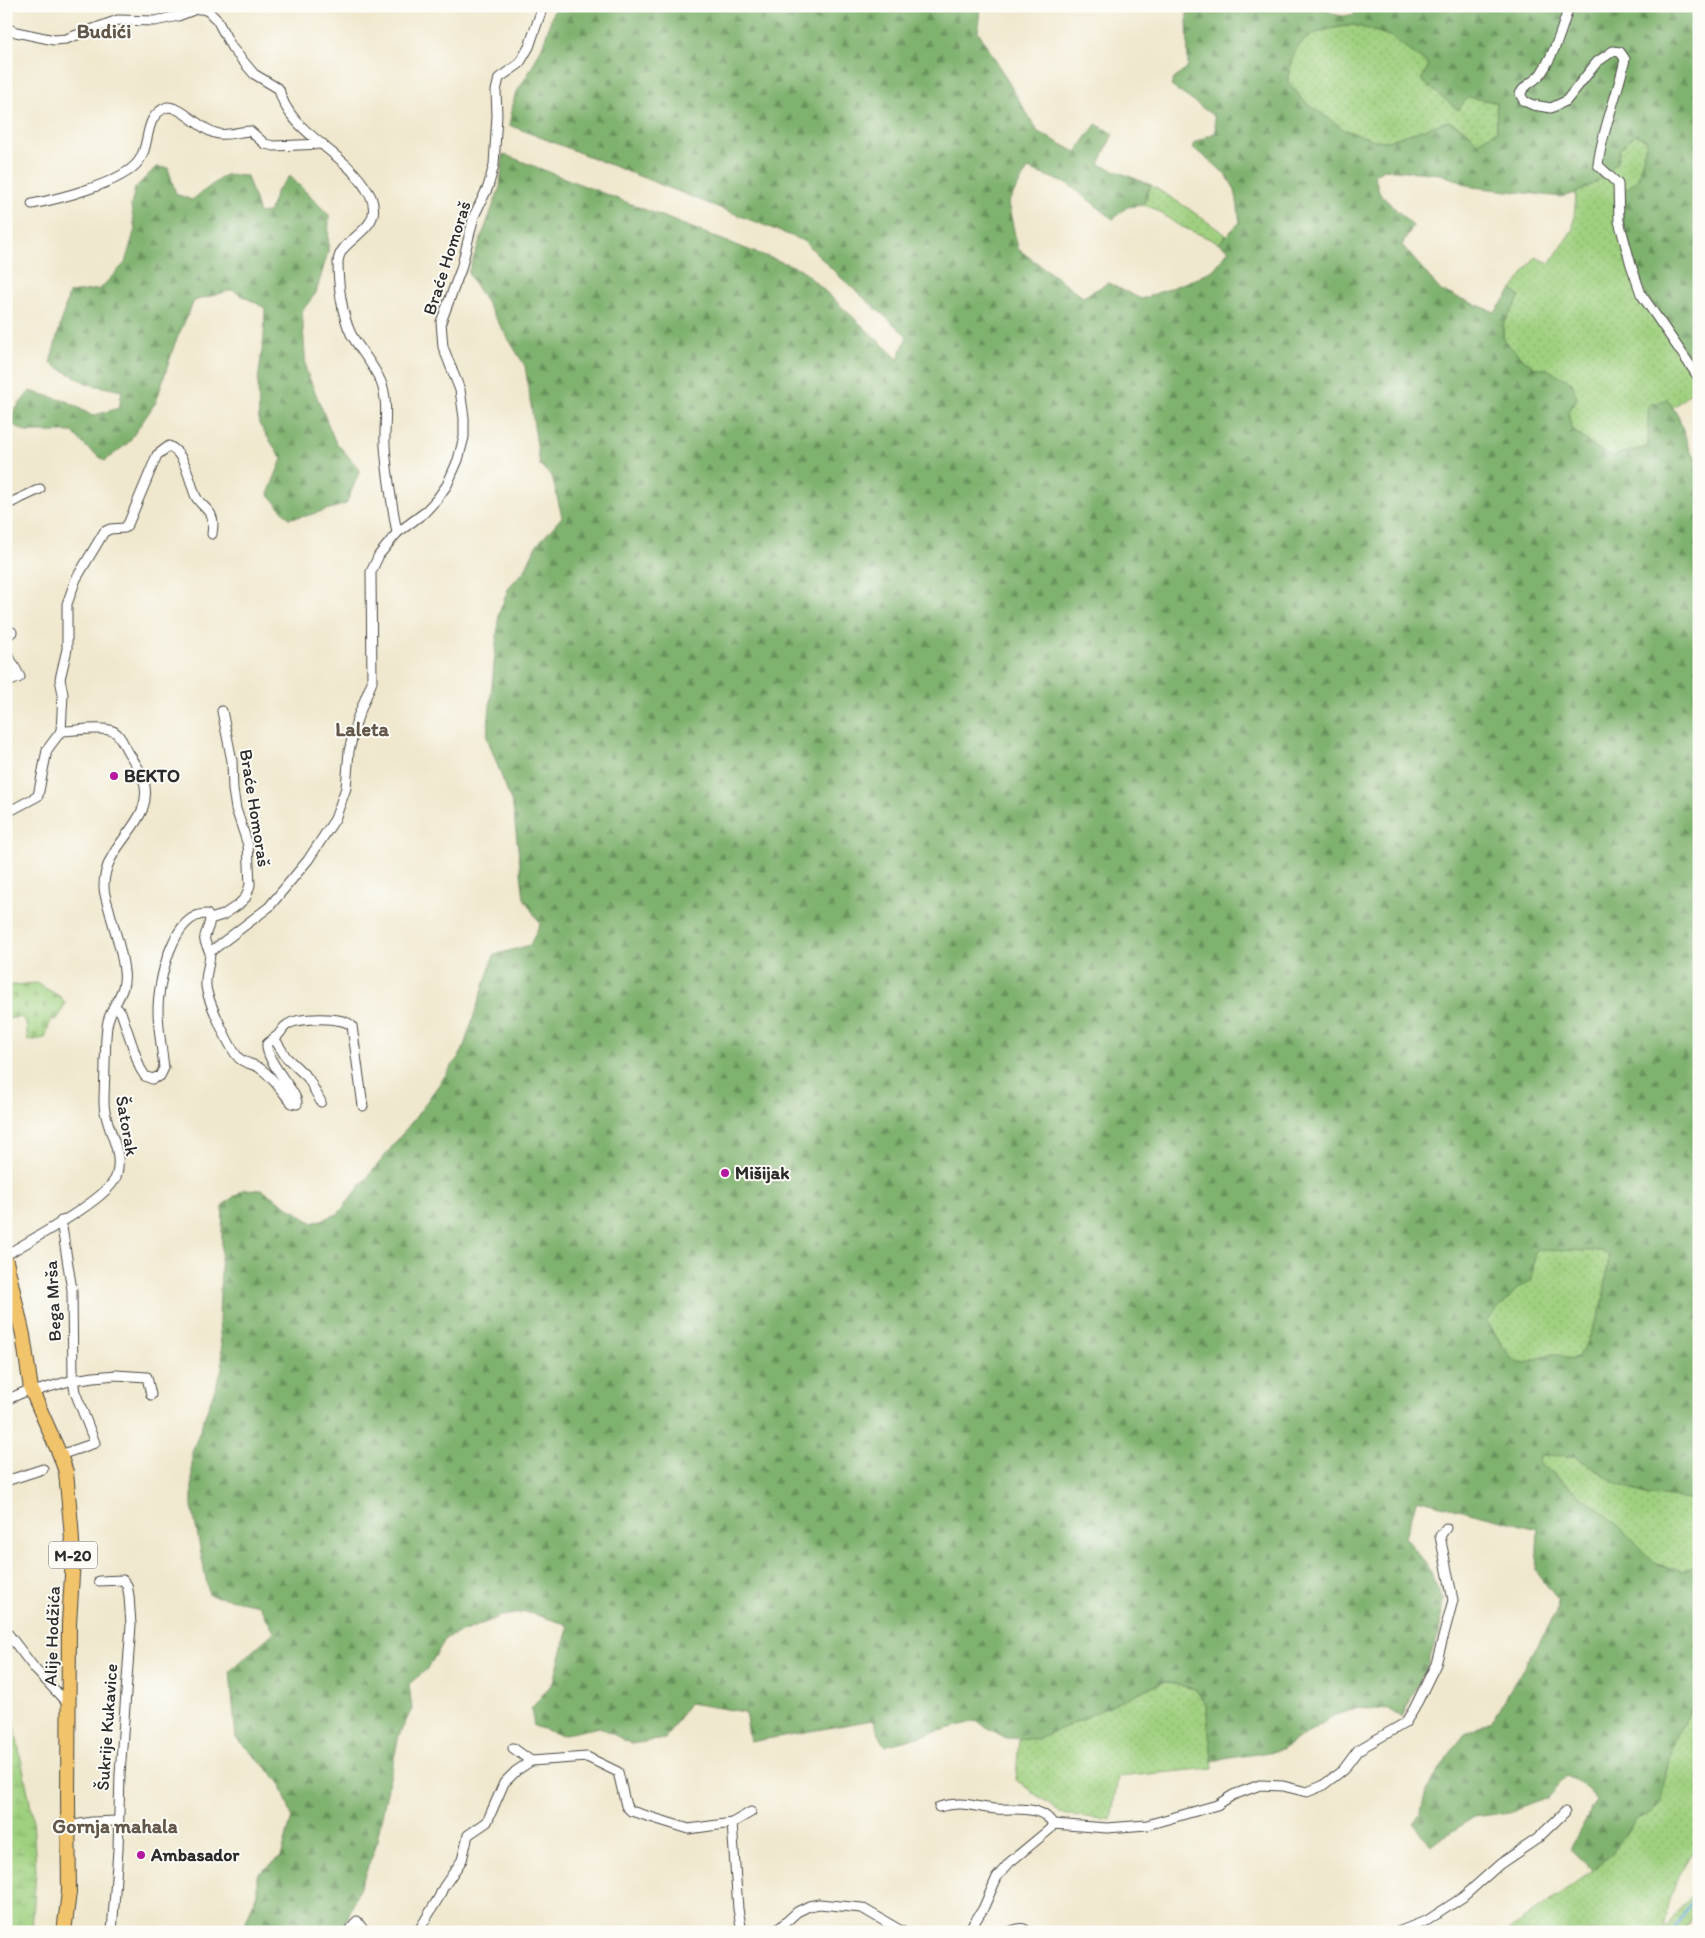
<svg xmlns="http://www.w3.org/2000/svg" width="1705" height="1938" font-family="Itim,sans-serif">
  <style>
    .grass { fill: url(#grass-dots); stroke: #657e55 }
    .forest { fill: url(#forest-firs); stroke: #556e4c; fill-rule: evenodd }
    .wetland { fill: url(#wetland-marsh); stroke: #657e55 }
    .cemetery { fill: url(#cemetery-stones); stroke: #657e55 }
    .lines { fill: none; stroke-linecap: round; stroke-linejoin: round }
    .stream { stroke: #62a5d6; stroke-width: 2.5 }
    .minor-casing { stroke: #494743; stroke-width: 11 }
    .primary-casing { stroke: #494743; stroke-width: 16 }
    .minor { stroke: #fff; stroke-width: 9 }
    .primary { stroke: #f1c36a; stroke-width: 14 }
    .poi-dot { fill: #b5179e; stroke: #fdfcf7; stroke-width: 2 }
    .labels { text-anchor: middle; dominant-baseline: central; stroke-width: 4; stroke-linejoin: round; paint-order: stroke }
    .shield { fill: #fdfcf7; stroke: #6a6a68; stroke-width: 1 }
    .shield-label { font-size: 16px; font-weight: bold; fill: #2b2b2b }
    .street-label { font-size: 18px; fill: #2b2b2b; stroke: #fdfcf7 }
    .poi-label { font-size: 18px; font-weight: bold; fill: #2b2b2b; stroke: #fdfcf7; text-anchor: start }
    .quarter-label { font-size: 20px; font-weight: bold; fill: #62574a; stroke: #fdfcf7 }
  </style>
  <defs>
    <pattern id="grass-dots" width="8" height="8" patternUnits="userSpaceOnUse" patternTransform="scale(1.25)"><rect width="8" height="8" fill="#9fd07f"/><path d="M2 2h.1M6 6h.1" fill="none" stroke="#89b36e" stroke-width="1.8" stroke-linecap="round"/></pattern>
    <pattern id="forest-firs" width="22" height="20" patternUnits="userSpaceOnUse" patternTransform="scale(1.25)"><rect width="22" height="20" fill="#7fb26e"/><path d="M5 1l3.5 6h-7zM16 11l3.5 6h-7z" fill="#68915b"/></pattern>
    <pattern id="wetland-marsh" width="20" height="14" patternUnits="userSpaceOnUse" patternTransform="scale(1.25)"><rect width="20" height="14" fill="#9fd07f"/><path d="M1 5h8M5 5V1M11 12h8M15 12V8" fill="none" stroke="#89b36e"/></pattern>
    <pattern id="cemetery-stones" width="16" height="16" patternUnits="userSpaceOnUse" patternTransform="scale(1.25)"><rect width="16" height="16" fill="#9fd07f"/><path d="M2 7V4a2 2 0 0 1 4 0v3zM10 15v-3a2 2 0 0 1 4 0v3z" fill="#89b36e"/></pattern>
  </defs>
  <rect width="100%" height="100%" fill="#fdfcf7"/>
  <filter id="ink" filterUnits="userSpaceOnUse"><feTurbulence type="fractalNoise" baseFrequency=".02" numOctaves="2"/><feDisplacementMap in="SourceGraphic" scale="10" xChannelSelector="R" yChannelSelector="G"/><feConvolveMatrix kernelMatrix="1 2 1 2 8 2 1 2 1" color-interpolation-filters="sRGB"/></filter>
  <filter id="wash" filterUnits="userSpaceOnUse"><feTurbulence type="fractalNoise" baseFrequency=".0096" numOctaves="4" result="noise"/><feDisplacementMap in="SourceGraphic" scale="20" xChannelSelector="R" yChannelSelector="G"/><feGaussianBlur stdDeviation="1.12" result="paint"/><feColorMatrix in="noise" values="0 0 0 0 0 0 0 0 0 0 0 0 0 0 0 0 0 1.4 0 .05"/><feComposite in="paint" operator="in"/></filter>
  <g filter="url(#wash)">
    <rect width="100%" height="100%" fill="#f0e8ce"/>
    <!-- grass -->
    <g class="grass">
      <path d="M1354 25 1390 36 1430 65 1458 109 1468 97 1496 102 1497 131 1477 142 1465 129 1448 121 1388 141 1374 140 1345 130 1305 102 1288 82C1290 36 1315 30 1354 25Z"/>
      <polygon points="1636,134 1647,141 1638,179 1699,371 1699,385 1673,408 1667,399 1649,447 1611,456 1592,446 1571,428 1568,411 1547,369 1535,368 1521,357 1503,339 1503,325 1520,297 1512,290 1535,257 1550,263 1573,229 1576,193 1598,181 1616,164 1620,149"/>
      <polygon points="1151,185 1189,209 1226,235 1219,243 1178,225 1155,209 1143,205"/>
      <path d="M1535 1250 1602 1251 1609 1256 1603 1303 1588 1341 1577 1357 1567 1359C1552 1350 1552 1353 1537 1359 1532 1361 1526 1363 1521 1364L1512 1359 1486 1321 1518 1288 1532 1280Z"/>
      <polygon points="1541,1455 1575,1456 1620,1485 1645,1494 1699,1500 1699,1565 1697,1564 1682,1571 1656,1564 1609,1517 1538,1463"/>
      <polygon points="1165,1682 1195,1689 1206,1704 1213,1768 1118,1777 1111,1820 1061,1814 1055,1808 1016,1780 1019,1738 1039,1739 1149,1688"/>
      <polygon points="1699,1698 1699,1842 1674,1884 1668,1903 1663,1931 1699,1885 1699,1911 1697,1911 1684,1932 1506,1932 1593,1870 1612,1853 1635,1820 1652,1812 1661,1800 1672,1742"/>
    </g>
    <!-- forest -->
    <g class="forest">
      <path d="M555 6H980L978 31 1038 132 1076 152 1096 124 1113 134 1099 164 1151 185 1143 205 1127 207 1113 219 1068 184 1028 169 1008 203 1018 249 1083 297 1108 283 1141 299 1195 279 1214 269 1229 250 1219 243 1240 222C1238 212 1238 201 1235 191 1230 175 1207 157 1193 149L1194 143 1216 132 1214 116 1171 86 1174 79 1188 67 1187 13 1199 6H1317L1337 15 1344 16 1354 14 1357 6H1699V371L1644 291 1634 263 1623 221 1622 193 1638 179 1647 140 1636 134 1620 149 1616 164 1598 181 1576 193 1561 197 1473 187 1441 174 1383 169 1374 175 1380 194 1413 226 1402 245 1441 291 1495 312 1512 290 1520 297 1503 325V339L1521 357 1535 368 1547 369 1572 382 1577 399 1568 411 1571 428 1592 446 1611 456 1648 447V406L1667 399 1678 416 1691 452 1699 459V1500L1645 1494 1620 1485 1575 1456 1541 1455 1538 1463 1609 1517 1656 1564 1682 1571 1697 1564 1699 1565V1698L1672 1742 1661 1800 1652 1813 1635 1820 1612 1853 1593 1870 1570 1848 1597 1800 1587 1788 1567 1776 1547 1798 1510 1812 1474 1817 1431 1845 1414 1823 1421 1811 1426 1791 1448 1756 1465 1734 1491 1721 1557 1613 1558 1600 1536 1571 1538 1529 1417 1499 1405 1537 1426 1564 1443 1599 1440 1628 1427 1666 1402 1717 1390 1710 1357 1708 1335 1715 1281 1750 1212 1761 1206 1704 1195 1689 1165 1682 1149 1688 1039 1739 1006 1738 976 1721 885 1746 872 1720 750 1742 745 1712 689 1703 665 1739 631 1744 600 1727 560 1735 534 1726 531 1709 554 1681 568 1628 566 1624 526 1612 502 1616 446 1638 428 1668 409 1684 412 1709 399 1735 375 1849 342 1932H242L257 1893V1875L281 1857 292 1817 280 1782 236 1738 230 1671 274 1632 259 1605 209 1595 192 1506V1452L223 1366 219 1322 223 1205 244 1189 262 1190 313 1223 338 1214 415 1118 462 1052 494 955 530 945 540 924 524 898 513 807 487 737 499 613 509 587 525 570 536 546 562 517 552 476 540 465 525 366 468 273 500 187 503 154 738 246 801 269 898 359 907 336 838 275 804 241 509 125 515 95 531 69 544 42ZM1354 25 1390 36 1429 65 1421 80 1458 110 1468 97 1496 102 1497 131 1477 142 1465 129 1448 121 1388 141 1374 140 1345 130 1305 102 1288 82C1290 36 1315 30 1354 25ZM1535 1250 1602 1251 1609 1256 1603 1303 1588 1341 1577 1357 1567 1359C1552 1350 1552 1353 1537 1359 1532 1361 1526 1363 1521 1364L1512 1359 1486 1322 1518 1288 1532 1280Z"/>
      <polygon points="156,167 168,168 176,194 192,200 225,175 247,176 259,213 269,212 277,190 290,176 329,215 328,252 316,293 302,311 306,370 335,441 360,470 346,504 306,516 289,518 268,494 282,459 259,424 258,381 264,336 265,308 232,290 194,301 175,343 156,402 128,443 105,461 85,446 73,432 26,432 12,424 14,411 30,391 69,402 92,416 119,408 122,391 88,384 50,363 69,293 100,289 125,263 135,229 131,206 135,188"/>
    </g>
    <!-- wetland -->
    <polygon class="wetland" points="6,1700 12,1715 33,1817 36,1870 32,1932 6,1932"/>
    <!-- cemetery -->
    <polygon class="cemetery" points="36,983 61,997 65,1003 60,1015 56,1020 51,1019 45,1038 28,1041 26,1023 21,1017 6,1019 6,986"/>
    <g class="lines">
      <!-- stream -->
      <polyline class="stream" points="1673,1932 1692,1901 1699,1893"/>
    </g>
  </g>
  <g filter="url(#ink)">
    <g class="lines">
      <!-- minor casing -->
      <g class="minor-casing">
        <g id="minor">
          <path d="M1569 6C1562 29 1555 52 1542 72 1536 82 1526 82 1520 94L1524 101 1533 105 1551 108 1566 101 1597 62 1613 51 1620 52 1625 59C1618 95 1602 129 1598 165L1618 184 1619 221 1631 265 1641 294 1699 378"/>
          <path d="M6 28 16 32 54 40 66 39 118 20 155 21 178 16 196 9H202L208 11 217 20 232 48 254 74 279 89C288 131 339 149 363 184 365 188 369 192 371 197 385 232 338 237 338 263 338 283 342 316 351 334 360 350 374 365 381 382 389 401 384 426 385 446 387 475 392 505 397 533"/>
          <path d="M32 204C58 199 122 183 138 162 152 144 142 117 167 107 184 107 200 131 219 134 229 136 240 131 250 131L265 144 274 146 323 144"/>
          <polyline points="6,505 40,489"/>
          <polyline points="6,637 12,632"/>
          <polyline points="6,651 20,677 6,683"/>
          <path d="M61 731 63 694 60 679 67 649V604L76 579 104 532 110 529 125 528 129 522 157 455 169 446C186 454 189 481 196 497 200 504 207 508 211 515 214 521 213 527 212 534"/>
          <path d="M6 813 38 796 47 750 61 731C74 731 108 725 116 733 122 738 124 746 128 752 133 760 140 769 143 778 158 823 103 841 104 887 104 894 107 902 109 909 114 929 122 950 124 971 127 993 113 1002 108 1021 105 1034 106 1048 105 1062 105 1076 104 1090 104 1104 105 1129 125 1150 116 1177 107 1200 30 1240 6 1255"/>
          <polyline points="210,919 223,915 238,905 246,897 250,885 248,845 236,809 233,790 232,761 222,711"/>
          <path d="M210 952C210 964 205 974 206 986 207 999 231 1052 240 1059 246 1064 255 1064 261 1069 273 1077 282 1092 292 1103L297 1104C299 1093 265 1062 267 1044 271 1040 276 1038 279 1034 282 1031 283 1027 287 1025 297 1017 344 1016 352 1026L363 1106"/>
          <path d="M114 1006 121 1012 140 1068 145 1076 152 1079 160 1076 164 1068C162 1049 158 1029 158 1010 158 983 172 913 207 914L210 919C208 937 199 933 210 952L269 907 308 860 335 819 346 788 349 751 357 719 372 682 371 572 379 555 397 533 424 513 437 499 447 485 458 460 464 437V418L460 390 443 347 441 322 461 269 474 216 488 187 494 165 497 115 496 91 499 78 519 64 529 47 543 6"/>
          <polyline points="274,1038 286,1057 308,1078 321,1102"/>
          <polyline points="32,1392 73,1380 94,1377 116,1375 147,1377 151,1395"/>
          <polyline points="6,1400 31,1389"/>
          <polyline points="60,1455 95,1443 75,1392 73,1380 72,1290 61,1221"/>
          <polyline points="6,1481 43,1469"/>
          <polyline points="99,1581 123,1580 127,1585 129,1596 131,1625 120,1774 118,1850 112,1932"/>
          <polyline points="6,1631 35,1669 69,1705"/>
          <polyline points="513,1748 531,1761"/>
          <path d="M939 1807C966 1800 971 1807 996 1809 1010 1810 1025 1807 1038 1812 1045 1814 1049 1818 1053 1824L1050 1829 1010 1862 997 1877 983 1909 968 1932"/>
          <polyline points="1053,1824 1107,1828 1147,1825 1217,1805 1233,1795 1260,1785 1283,1786 1307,1792 1322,1786 1343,1770 1358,1750 1405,1723 1414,1709 1436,1664 1453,1600 1440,1536 1446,1528"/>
          <polyline points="68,1826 92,1822 117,1821"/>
          <polyline points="349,1932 357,1921 365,1932"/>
          <polyline points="418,1932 439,1897 443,1888 462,1860 468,1835 487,1822 504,1783 516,1771 531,1761 587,1757 618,1772 626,1806 631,1811 689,1829 732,1823"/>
          <polyline points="742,1932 738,1909 732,1823 751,1812"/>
          <polyline points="775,1932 797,1912 809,1906 819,1904 862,1908 903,1932"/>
          <path d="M1009 1932C1016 1929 1023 1926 1028 1932"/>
          <polyline points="1398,1932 1428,1920 1463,1897 1500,1864 1537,1839 1565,1812"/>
        </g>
      </g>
      <!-- primary casing -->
      <g class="primary-casing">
        <polyline id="primary" points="6,1261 23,1335 31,1389 60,1455 66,1472 71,1525 73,1559 69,1624 68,1799 69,1892 64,1932"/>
      </g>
      <!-- minor -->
      <use href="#minor" class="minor"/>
      <!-- primary -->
      <use href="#primary" class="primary"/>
    </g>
  </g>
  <!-- markers -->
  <g class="poi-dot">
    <circle cx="114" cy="776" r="5"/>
    <circle cx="725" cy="1173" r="5"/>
    <circle cx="141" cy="1855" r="5"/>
  </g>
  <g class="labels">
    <!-- shield labels -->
    <rect class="shield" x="49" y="1541.5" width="48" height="27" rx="4"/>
    <g class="shield-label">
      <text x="73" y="1555">M-20</text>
    </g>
    <!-- street labels -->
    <g class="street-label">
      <text transform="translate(447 258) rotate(-72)">Braće Homoraš</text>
      <text transform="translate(255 808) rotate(81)">Braće Homoraš</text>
      <text transform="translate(127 1126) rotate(80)">Šatorak</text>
      <text transform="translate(53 1301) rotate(-93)">Bega Mrša</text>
      <text transform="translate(52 1636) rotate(-88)">Alije Hodžića</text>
      <text transform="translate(107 1727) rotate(-86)">Šukrije Kukavice</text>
    </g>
    <!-- poi labels -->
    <g class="poi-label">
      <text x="124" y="776">BEKTO</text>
      <text x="735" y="1173">Mišijak</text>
      <text x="151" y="1855">Ambasador</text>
    </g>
    <!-- quarter labels -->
    <g class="quarter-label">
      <text x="104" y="31">Budići</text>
      <text x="362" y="729">Laleta</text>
      <text x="115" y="1826">Gornja mahala</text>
    </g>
  </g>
  <!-- margin -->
  <rect width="1705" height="1938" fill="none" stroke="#fdfcf7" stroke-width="25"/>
</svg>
